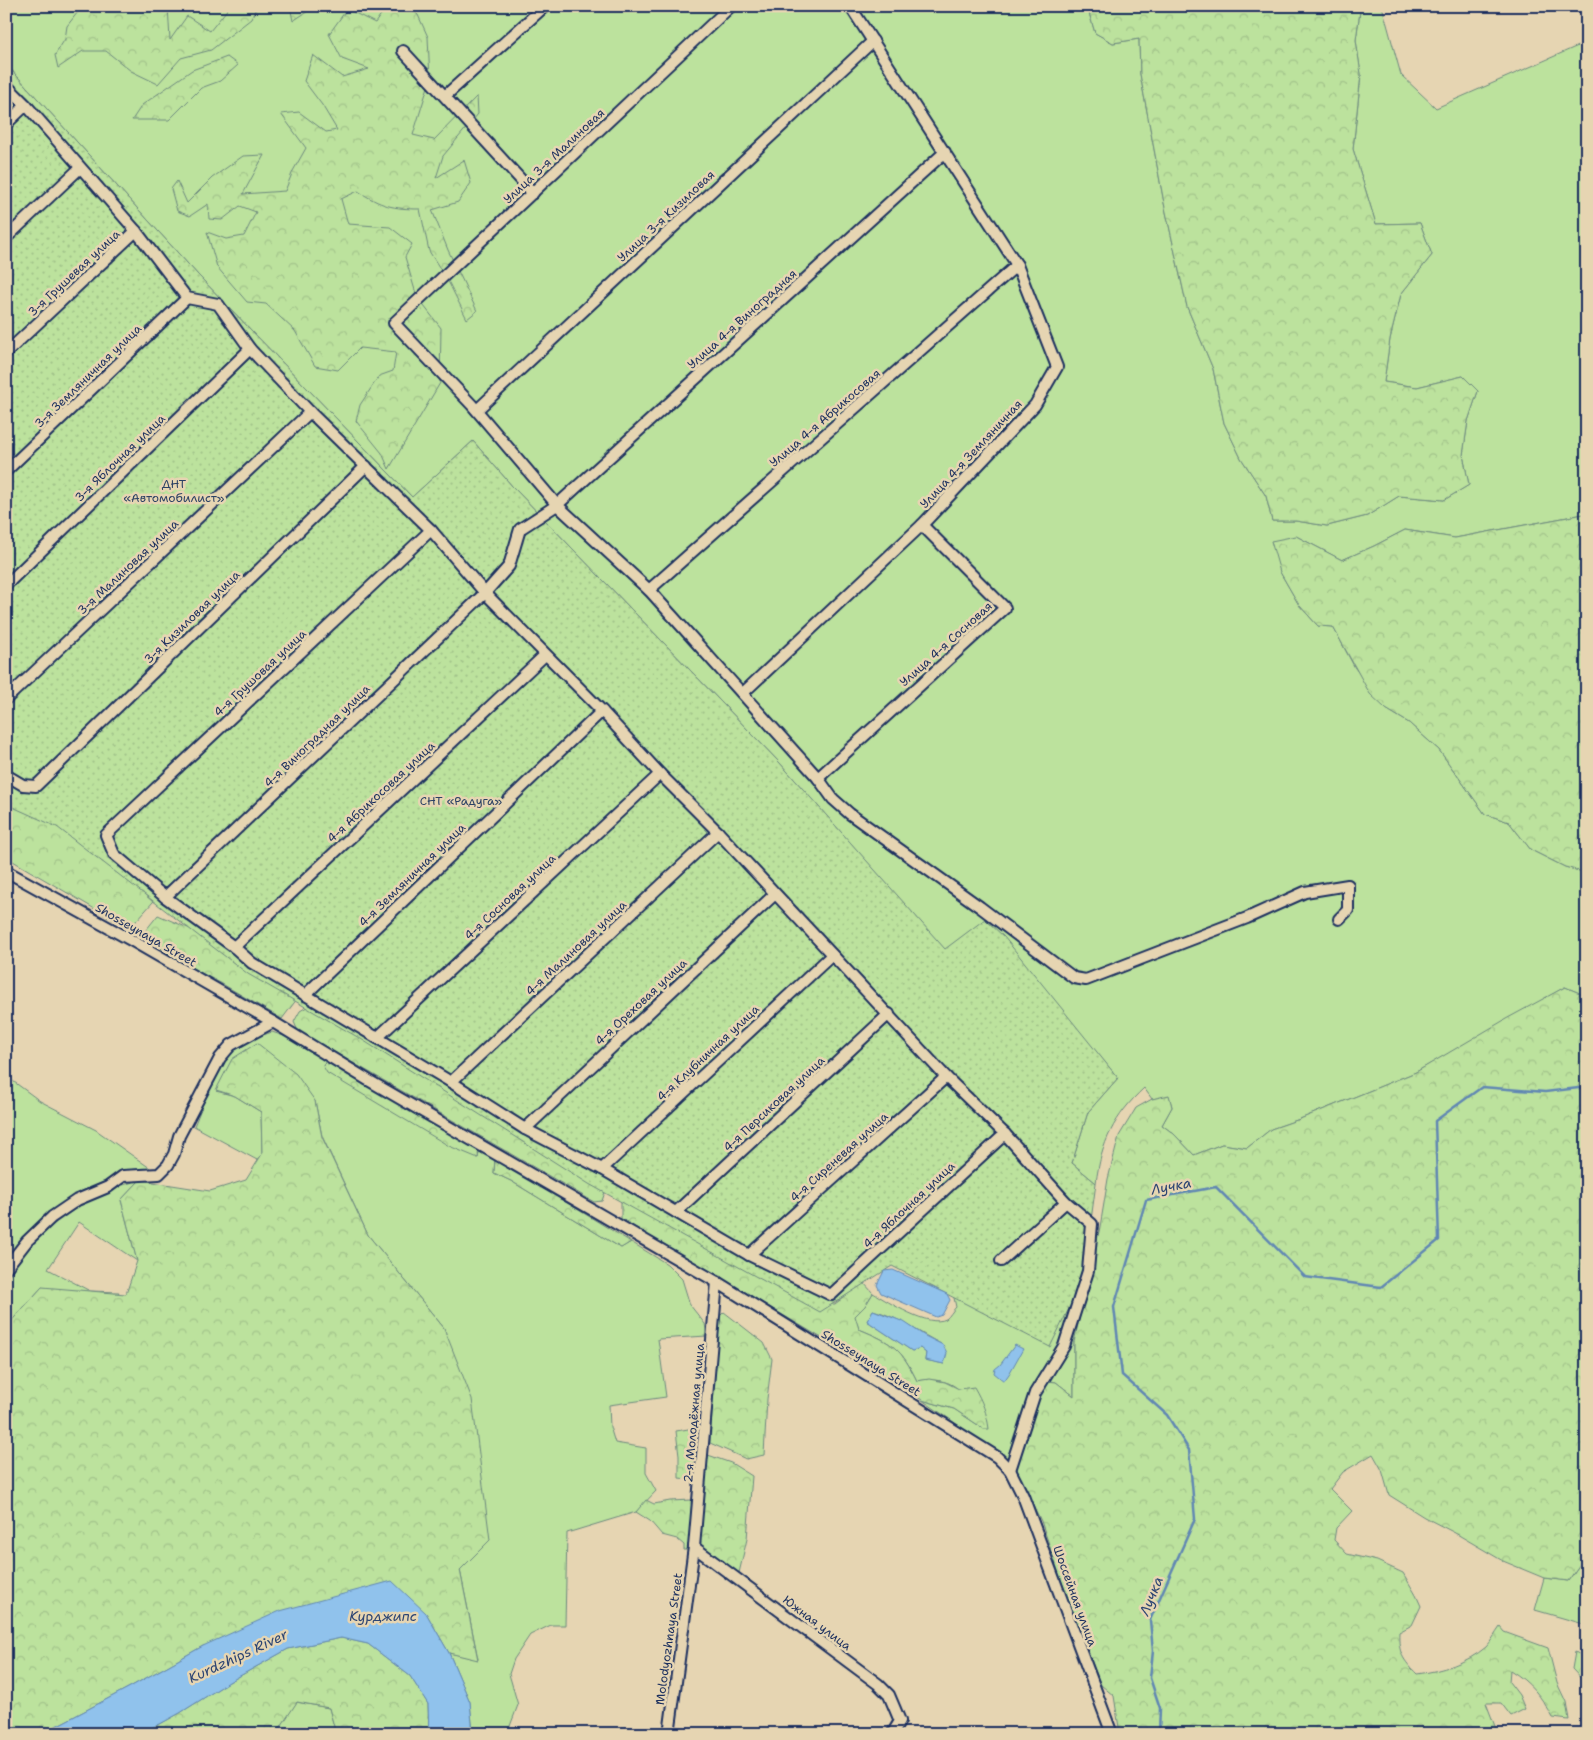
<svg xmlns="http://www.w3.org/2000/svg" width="1593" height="1740" font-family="'Shantell Sans',sans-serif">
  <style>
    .green { fill: #bce29d; stroke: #6c887e; fill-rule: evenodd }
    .forest { fill: url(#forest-crowns); stroke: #6c887e }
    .garden { fill: url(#garden-dots); stroke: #6c887e }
    .water { fill: #90c2ec; stroke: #6187b3 }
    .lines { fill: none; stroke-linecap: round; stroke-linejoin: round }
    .stream { stroke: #6187b3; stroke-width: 2.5 }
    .minor-casing { stroke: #1b2f5e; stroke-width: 14 }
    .minor { stroke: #e6d5b2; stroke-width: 10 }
    .labels { text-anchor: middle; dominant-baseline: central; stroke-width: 5; stroke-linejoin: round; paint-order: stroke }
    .street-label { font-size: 12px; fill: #1b2f5e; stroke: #e6d5b2 }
    .park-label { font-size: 12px; fill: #2b4164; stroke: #e6d5b2 }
    .water-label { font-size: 14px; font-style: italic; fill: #2d4573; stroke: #e6d5b2 }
  </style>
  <defs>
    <pattern id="forest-crowns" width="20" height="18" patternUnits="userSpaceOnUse" patternTransform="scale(1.25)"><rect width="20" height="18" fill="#bce29d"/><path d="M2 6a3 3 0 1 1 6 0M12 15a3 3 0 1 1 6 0" fill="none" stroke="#a1c28a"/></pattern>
    <pattern id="garden-dots" width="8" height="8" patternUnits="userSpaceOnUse" patternTransform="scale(1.25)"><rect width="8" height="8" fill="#bce29d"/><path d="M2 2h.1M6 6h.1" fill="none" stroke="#a1c28a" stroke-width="1.8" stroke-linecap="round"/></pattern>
  </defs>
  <rect width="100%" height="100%" fill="#e6d5b2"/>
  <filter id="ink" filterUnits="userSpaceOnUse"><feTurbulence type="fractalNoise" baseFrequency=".02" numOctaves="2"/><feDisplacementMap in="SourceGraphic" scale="10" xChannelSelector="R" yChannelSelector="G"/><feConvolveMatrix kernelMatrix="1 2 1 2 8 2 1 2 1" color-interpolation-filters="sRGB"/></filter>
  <g filter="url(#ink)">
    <!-- green -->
    <g class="green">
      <path d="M6 6H1087L1095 33 1113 43 1139 39 1140 74 1164 203 1187 307 1213 369 1224 423 1241 458 1266 496 1272 521H1296L1327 526 1367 516 1399 496 1444 500 1469 485 1463 455 1468 421 1478 391 1463 376 1417 387 1384 382 1390 339 1401 294 1432 255 1420 223 1376 224 1353 149 1361 75 1356 40 1360 11 1358 6H1382L1401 75 1436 108 1587 42V256L1583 271 1587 304V505L1584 514 1455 538 1405 530 1374 546 1342 560 1296 536 1280 572 1299 605 1318 626 1333 627 1355 668 1386 709 1409 723 1439 750 1485 814 1509 822 1531 850 1565 867 1587 873V996L1565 987 1416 1072 1300 1119 1271 1129 1247 1148 1222 1144 1194 1155 1174 1134 1162 1125 1172 1107 1169 1096 1152 1099 1144 1088C1114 1116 1101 1143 1096 1183L1072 1163 1088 1112 1118 1078 985 920 945 950 779 762 512 486 473 441 412 497 198 275 6 64Z"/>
      <path d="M272 1032 287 1037 326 1061 323 1066 478 1158 479 1151 495 1159 494 1173 511 1181 621 1248 631 1242 667 1264 682 1279 690 1305 705 1324 707 1336 658 1339 666 1397 609 1405 610 1427 615 1443 646 1448V1473L656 1491 636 1512 567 1533 565 1625H551L530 1635 514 1659 509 1674 518 1705 507 1734H473L470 1702 449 1653 478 1659 460 1570 444 1328 368 1235 322 1136 315 1101 216 1091 235 1096 261 1112 262 1154 257 1160 194 1126C204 1103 216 1063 236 1048 247 1040 260 1036 272 1032Z"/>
      <polygon points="6,1076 40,1101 96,1130 150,1168 143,1173 104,1185 79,1194 6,1261"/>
      <polygon points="140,1180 121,1200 137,1261 79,1222 48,1269 90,1291 119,1292 102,1325 42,1287 6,1327 6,1272 20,1256 51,1226 87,1201 123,1185"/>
      <path d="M952 1289 1033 1312 1071 1314 1058 1352 1030 1402 1006 1464 951 1420 922 1400 954 1409 984 1429C979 1420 964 1394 958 1389 948 1379 929 1379 917 1381 901 1348 893 1343 859 1329L854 1316 865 1306 873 1293C889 1302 928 1328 946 1319 949 1317 953 1310 956 1307ZM873 1310C899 1317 919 1333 943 1345L944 1364 925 1360 926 1353 920 1348 912 1351 867 1321Z"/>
      <polygon points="1082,1309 1074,1342 1074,1396 1056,1382 1048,1381"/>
      <polygon points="1587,1554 1587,1625 1535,1610 1544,1578 1568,1581"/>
      <polygon points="296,1702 329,1708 336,1734 276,1734"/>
    </g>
    <!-- forest -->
    <g class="forest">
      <polygon points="85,6 168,6 170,40 187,16 210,31 230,6 257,6 251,19 211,50 181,58 158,84 131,71 106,51 83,51 58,68 55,55 65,39 67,26 81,8"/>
      <polygon points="290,6 310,6 311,9 293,21"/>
      <path d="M387 6H408L418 15 428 37 430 80 413 135 434 140 477 96 478 114 443 156 436 178 464 160 471 183 458 202 432 210 448 250 477 311 467 319 449 283 429 251 420 209C393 209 381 206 358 191L341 199 348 224 390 227 412 244 405 257 417 297 441 328 440 383 389 469 382 453 356 421 360 405 379 376 393 371 396 352 360 348 338 370 315 366 295 331 266 304 247 302 217 267 207 232 226 239 244 236 256 212 240 206 222 220 209 219 208 204 190 216 177 211 171 189 177 181 187 203 212 178 243 156 264 155 243 194 285 191 293 171 306 148 281 114 299 112 326 132 337 130 322 105 304 81 313 55 342 77 369 69 342 59 329 34 347 9 375 23Z"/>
      <polygon points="1087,6 1358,6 1360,11 1356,40 1361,74 1353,149 1376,224 1420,223 1432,255 1401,294 1390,339 1384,382 1417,387 1463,376 1478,391 1468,421 1463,455 1469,485 1444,500 1399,496 1367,516 1327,526 1296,521 1272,521 1266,496 1241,458 1224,423 1213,369 1187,307 1164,203 1140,74 1139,39 1113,43 1095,33"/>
      <polygon points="227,57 238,65 220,81 201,88 169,120 132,120 142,105 192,70"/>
      <polygon points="1587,505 1587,873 1565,867 1531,850 1509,822 1485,814 1439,750 1409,723 1386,709 1370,694 1333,627 1318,626 1299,605 1280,572 1271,541 1296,536 1342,560 1374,546 1405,530 1455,538 1584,514"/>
      <polygon points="6,785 134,885 153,902 129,929 6,857"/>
      <polygon points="158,915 195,931 300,995 282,1019 224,985 181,962 142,935"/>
      <path d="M1565 987 1587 996V1554L1568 1581 1544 1578 1503 1561 1455 1533 1424 1517 1389 1495 1382 1470 1373 1454 1343 1472 1330 1489 1352 1511 1336 1528 1334 1540 1347 1554 1377 1561 1403 1573 1416 1595 1421 1606 1412 1625 1399 1632C1398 1653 1403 1660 1417 1674 1441 1671 1467 1663 1486 1647 1491 1642 1495 1634 1500 1627L1504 1632 1548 1648 1557 1683 1566 1702 1569 1720 1553 1718C1541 1696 1531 1683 1510 1670L1509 1682 1519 1695 1525 1709 1511 1716 1501 1703H1486L1498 1734H1120L1114 1696 1101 1685 1075 1620 1041 1521 1016 1471 1019 1454 1030 1416 1048 1381 1056 1382 1074 1396V1342L1100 1227 1108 1179 1119 1136 1136 1108 1152 1099 1169 1095 1172 1107 1162 1125 1174 1134 1194 1155 1222 1144 1247 1148 1271 1129 1300 1119 1416 1072 1506 1019Z"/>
      <polygon points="312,1004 606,1189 602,1201 594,1202 298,1031 294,1022 300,1011"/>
      <polygon points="257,1043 296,1074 315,1101 322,1137 368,1235 444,1328 472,1399 490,1540 460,1570 478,1660 449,1653 426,1613 203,1646 130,1687 41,1734 6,1734 6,1327 42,1287 126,1294 137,1261 121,1200 140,1180 210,1191 246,1180 262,1154 261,1112 235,1096 216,1090 232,1059"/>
      <polygon points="326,1061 479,1151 478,1158 449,1146 327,1073 323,1066"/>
      <polygon points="495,1159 631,1242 621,1248 511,1181 494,1173"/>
      <path d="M628 1194 826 1304H835L863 1282 873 1293 865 1306 855 1316 859 1329C893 1343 901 1348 917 1381L929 1379 945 1382 959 1389 974 1387C982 1401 987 1413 989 1429H984L954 1409 922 1400 884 1375 621 1219V1202Z"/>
      <polygon points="724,1312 764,1343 772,1359 767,1399 764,1455 746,1459 710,1443 719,1317"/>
      <polygon points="701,1427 696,1480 679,1478 679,1456 676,1431"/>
      <polygon points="708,1455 731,1463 752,1476 747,1539 739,1573 699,1545"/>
      <polygon points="646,1500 654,1504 670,1501 692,1500 688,1550 684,1550 684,1545 677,1539 662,1535 650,1521 636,1512"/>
      <polygon points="341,1638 368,1644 410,1676 428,1704 429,1734 336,1734 329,1708 297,1702 276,1734 137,1734 160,1724 180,1713 229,1682 288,1649"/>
      <polygon points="1575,1652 1587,1658 1587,1685 1572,1669"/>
    </g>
    <!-- garden -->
    <polygon class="garden" points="6,64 198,275 412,497 473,441 512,486 779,762 945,949 985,919 1004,937 1118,1078 1088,1112 1072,1163 1096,1183 1083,1280 1050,1347 892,1266 820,1312 589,1184 361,1039 248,974 57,827 6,804"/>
    <!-- water -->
    <g class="water">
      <polygon points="893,1270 947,1294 950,1300 942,1315 936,1317 881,1293 877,1285 884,1271"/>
      <polygon points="873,1310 904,1322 925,1336 943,1345 947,1353 944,1364 925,1360 926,1353 920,1348 912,1351 867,1321"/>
      <polygon points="1015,1345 1023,1349 1009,1374 1004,1381 994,1373 995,1369 1000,1365"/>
      <polygon points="392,1581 426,1613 449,1653 470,1702 473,1734 429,1734 428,1704 410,1676 368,1644 341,1638 288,1649 229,1682 180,1713 160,1724 137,1734 41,1734 130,1687 203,1646 280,1611"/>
    </g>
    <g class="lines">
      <!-- stream -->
      <polyline class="stream" points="1159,1734 1160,1708 1150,1678 1153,1651 1150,1620 1195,1519 1189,1450 1167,1415 1122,1375 1114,1307 1146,1200 1216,1187 1305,1277 1381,1287 1439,1240 1435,1121 1482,1087 1545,1092 1587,1087"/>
      <!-- minor casing -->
      <g class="minor-casing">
        <g id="minor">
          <polyline points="731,6 394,323 472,405 557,505 649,590 818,778 833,799 850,814 980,907 1074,978 1086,980 1247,918 1305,892 1348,885 1348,910 1339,919"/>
          <polyline points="403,51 533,193"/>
          <polyline points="6,85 26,105 136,231 187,298 218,304 250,349 310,412 431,530 485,593 602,711 660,774 718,832 946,1077 1005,1134 1066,1202 1092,1224 1088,1271 1064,1346 1035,1393 1010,1470"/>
          <polyline points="445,96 545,6"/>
          <polyline points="6,124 26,105"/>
          <polyline points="6,238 80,168"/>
          <polyline points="6,353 136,231"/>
          <polyline points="477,410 873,41"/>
          <polyline points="6,471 187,298"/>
          <polyline points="431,530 106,835 114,854 165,897 234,947 252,963 451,1082 525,1129 602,1169 749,1255 831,1295 1005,1134"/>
          <polyline points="6,585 250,349"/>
          <polyline points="649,590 1017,265"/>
          <polyline points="743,693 922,525 1035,405 1057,367 1017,265 850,6"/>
          <polyline points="6,699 310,412"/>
          <polyline points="6,775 23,785 36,786 366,466"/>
          <polyline points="818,778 1005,608 922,525"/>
          <polyline points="6,871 131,940 273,1022 368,1080 717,1282 997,1457 1010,1470 1023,1496 1112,1734"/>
          <polyline points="165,897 485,593 509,566 520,529 557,505 945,152"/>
          <polyline points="234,947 545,655"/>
          <polyline points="305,995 602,711"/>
          <polyline points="377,1038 660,774"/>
          <polyline points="451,1082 718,832"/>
          <polyline points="525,1129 775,894"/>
          <polyline points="602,1169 832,955"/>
          <polyline points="676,1212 889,1014"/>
          <polyline points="749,1255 946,1077"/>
          <polyline points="1001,1261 1066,1202"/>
          <polyline points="6,1268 27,1241 52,1217 77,1200 108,1187 123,1176 159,1174 168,1165 174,1154 179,1136 220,1058 231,1045 273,1022"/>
          <polyline points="694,1547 878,1684 889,1695 900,1721 892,1734"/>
          <polyline points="669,1734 694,1547 717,1282"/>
        </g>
      </g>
      <!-- minor -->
      <use href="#minor" class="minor"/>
    </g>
  </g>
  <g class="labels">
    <!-- street labels -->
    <g class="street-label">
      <text transform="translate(554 156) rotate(-43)">Улица 3-я Малиновая</text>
      <text transform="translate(666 216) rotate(-43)">Улица 3-я Кизиловая</text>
      <text transform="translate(74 273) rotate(-43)">3-я Грушевая улица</text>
      <text transform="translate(742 319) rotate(-42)">Улица 4-я Виноградная</text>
      <text transform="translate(88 376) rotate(-44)">3-я Земляничная улица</text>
      <text transform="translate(825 418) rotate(-41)">Улица 4-я Абрикосовая</text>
      <text transform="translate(971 454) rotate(-47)">Улица 4-я Земляничная</text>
      <text transform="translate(120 458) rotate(-44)">3-я Яблочная улица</text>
      <text transform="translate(128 567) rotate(-43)">3-я Малиновая улица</text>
      <text transform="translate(192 617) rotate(-44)">3-я Кизиловая улица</text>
      <text transform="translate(946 644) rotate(-42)">Улица 4-я Сосновая</text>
      <text transform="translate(260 673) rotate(-43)">4-я Грушовая улица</text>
      <text transform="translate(317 736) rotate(-44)">4-я Виноградная улица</text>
      <text transform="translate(381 792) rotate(-43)">4-я Абрикосовая улица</text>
      <text transform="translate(412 875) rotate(-44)">4-я Земляничная улица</text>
      <text transform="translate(510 897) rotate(-43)">4-я Сосновая улица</text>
      <text transform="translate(146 935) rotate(30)">Shosseynaya Street</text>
      <text transform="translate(576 948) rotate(-43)">4-я Малиновая улица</text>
      <text transform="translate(641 1002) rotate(-43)">4-я Ореховая улица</text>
      <text transform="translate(708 1053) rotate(-43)">4-я Клубничная улица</text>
      <text transform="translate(774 1104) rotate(-43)">4-я Персиковая улица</text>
      <text transform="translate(839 1157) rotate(-42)">4-я Сиреневая улица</text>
      <text transform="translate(909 1205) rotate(-43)">4-я Яблочная улица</text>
      <text transform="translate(871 1363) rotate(32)">Shosseynaya Street</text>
      <text transform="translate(694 1413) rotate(-85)">2-я Молодёжная улица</text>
      <text transform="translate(1075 1596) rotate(70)">Шоссейная улица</text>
      <text transform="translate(817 1623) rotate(37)">Южная улица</text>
      <text transform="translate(669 1639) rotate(-82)">Molodyozhnaya Street</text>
    </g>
    <!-- park labels -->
    <g class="park-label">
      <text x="174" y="484">ДНТ<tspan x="174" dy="14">«Автомобилист»</tspan></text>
      <text x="461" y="801">СНТ «Радуга»</text>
    </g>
    <!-- water labels -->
    <g class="water-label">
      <text transform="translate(1171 1186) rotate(-11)">Лучка</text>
      <text transform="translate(1151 1596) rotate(-68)">Лучка</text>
      <text x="383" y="1616">Курджипс</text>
      <text transform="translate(238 1656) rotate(-25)">Kurdzhips River</text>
    </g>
  </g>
  <!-- margin -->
  <rect width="1593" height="1740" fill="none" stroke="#e6d5b2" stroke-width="25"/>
  <rect x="12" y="12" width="1568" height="1715" fill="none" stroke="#1b2f5e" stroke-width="2" filter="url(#ink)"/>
</svg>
